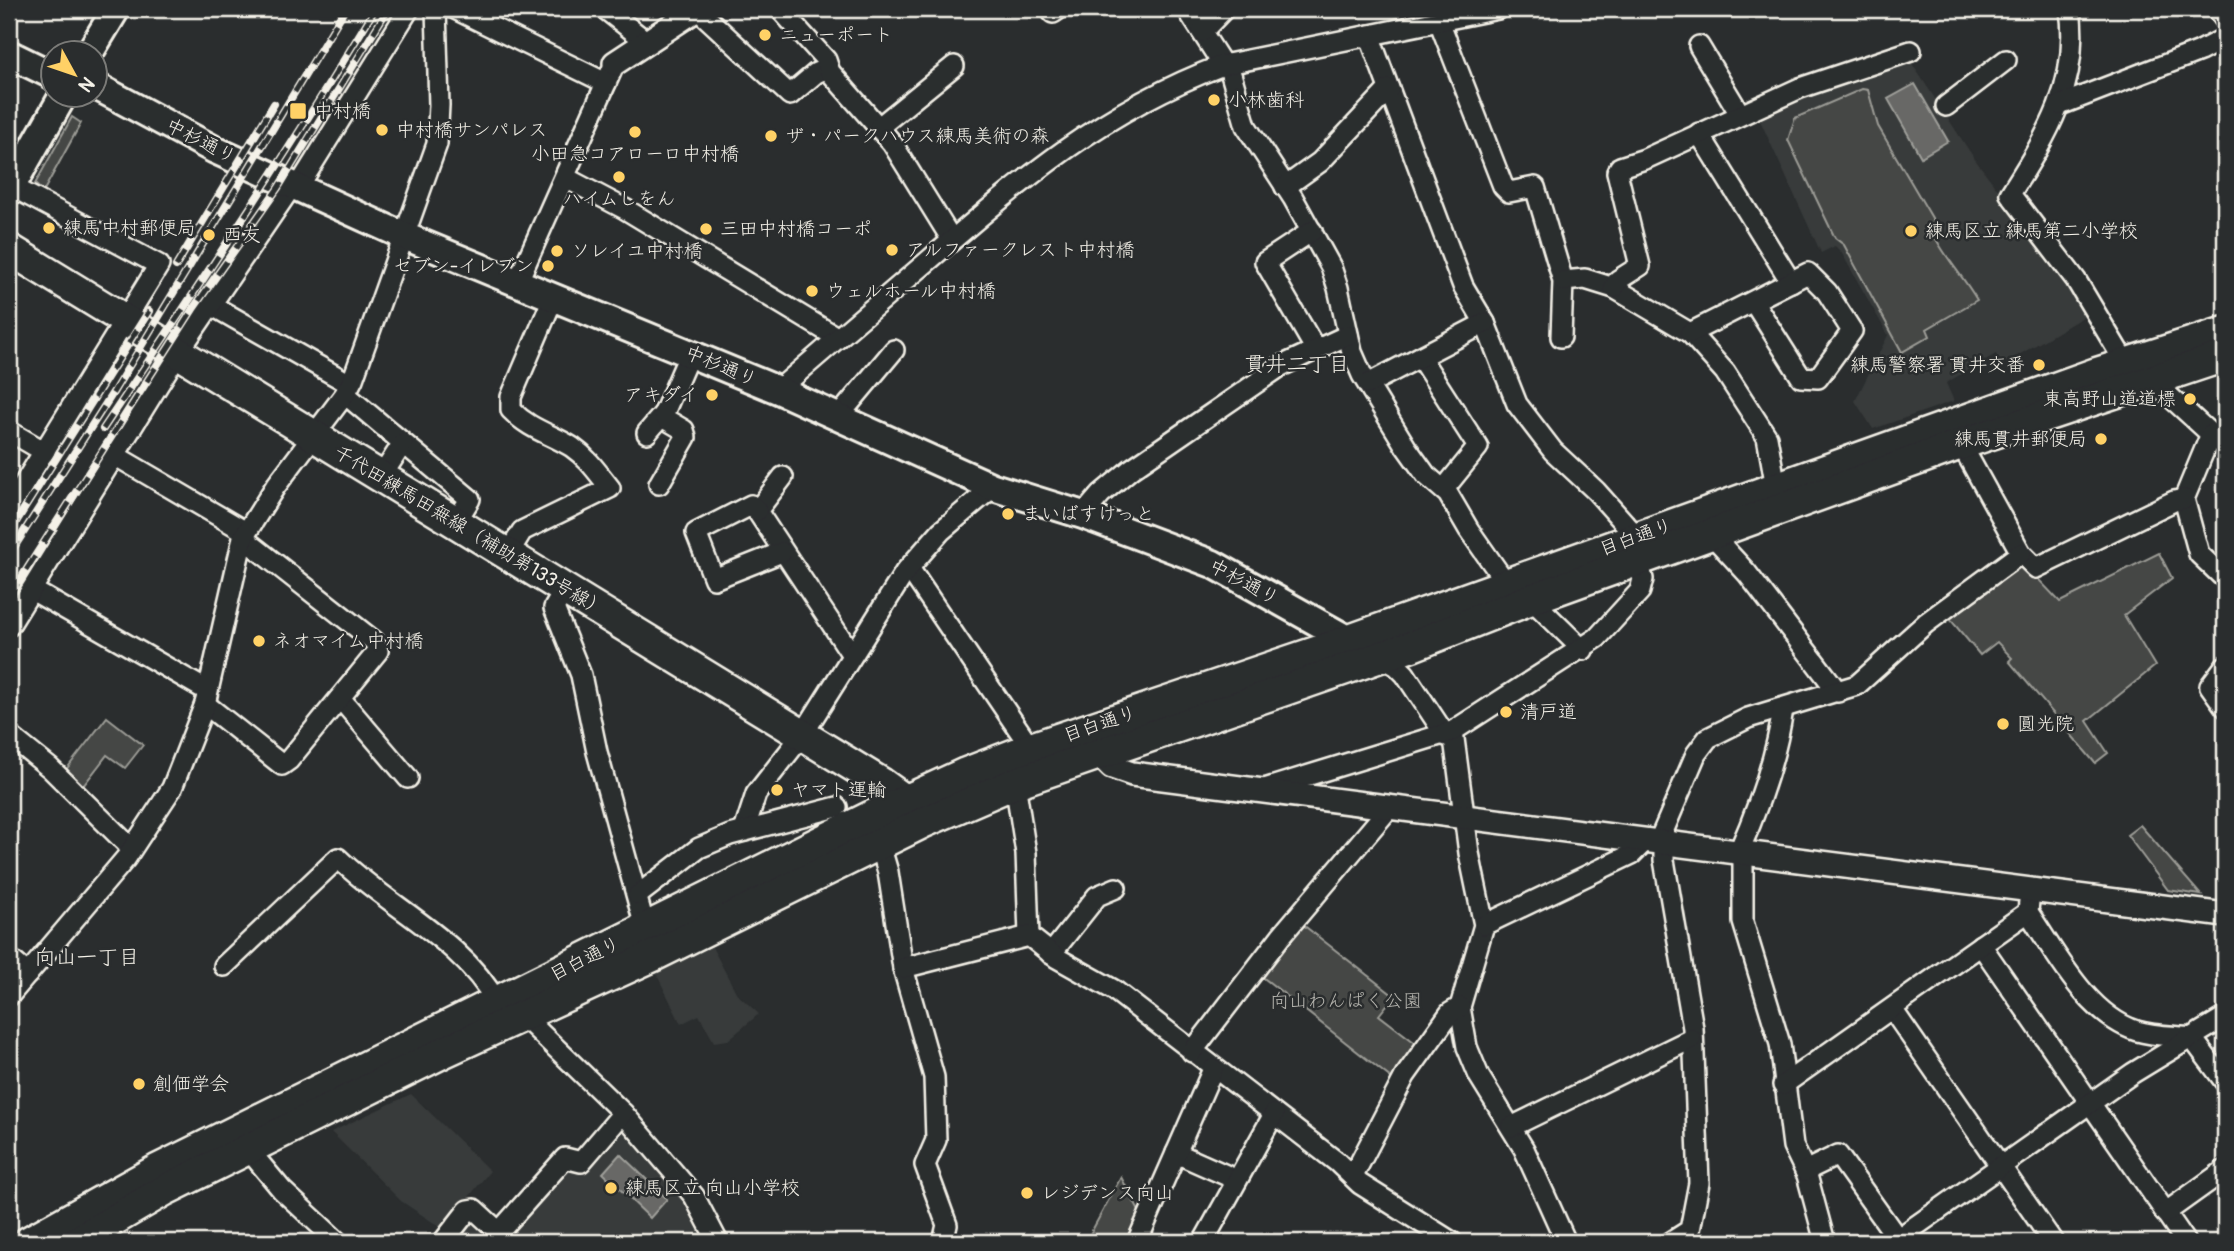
<svg xmlns="http://www.w3.org/2000/svg" width="2234" height="1251" font-family="Pangolin,'Klee One',sans-serif">
  <style>
    .built { fill: #373a3a }
    .green { fill: #444645; stroke: #9c9c96; stroke-width: 2 }
    .water { fill: #676866; stroke: #9f9f9a; stroke-width: 2 }
    .lines { fill: none; stroke-linecap: round; stroke-linejoin: round }
    .minor-casing { stroke: #f4f1e8; stroke-width: 24 }
    .tertiary-casing { stroke: #f4f1e8; stroke-width: 28 }
    .secondary-casing { stroke: #f4f1e8; stroke-width: 32 }
    .primary-casing { stroke: #f4f1e8; stroke-width: 35 }
    .minor { stroke: #2a2d2e; stroke-width: 19 }
    .tertiary { stroke: #2a2d2e; stroke-width: 23 }
    .secondary { stroke: #2a2d2e; stroke-width: 26 }
    .primary { stroke: #2a2d2e; stroke-width: 30 }
    .rail-casing { stroke: #f4f1e8; stroke-width: 8 }
    .rail { stroke: #2a2d2e; stroke-width: 5; stroke-dasharray: 16; stroke-linecap: butt }
    .poi-dot { fill: #ffd166; stroke: #2a2d2e; stroke-width: 2.5 }
    .labels { text-anchor: middle; dominant-baseline: central; stroke-width: 5; stroke-linejoin: round; paint-order: stroke }
    .poi-label { font-size: 19px; fill: #f4f1e8; stroke: #2a2d2e; text-anchor: start }
    .street-label { font-size: 19px; fill: #f4f1e8; stroke: #2a2d2e }
    .park-label { font-size: 19px; fill: #b6b5af; stroke: #2a2d2e }
    .neighbourhood-label { font-size: 21px; fill: #f4f1e8; stroke: #2a2d2e }
  </style>
  <rect width="100%" height="100%" fill="#2a2d2e"/>
  <filter id="ink" filterUnits="userSpaceOnUse"><feTurbulence type="fractalNoise" baseFrequency=".0143" numOctaves="2"/><feDisplacementMap in="SourceGraphic" scale="14" xChannelSelector="R" yChannelSelector="G"/><feConvolveMatrix kernelMatrix="1 2 1 2 8 2 1 2 1" color-interpolation-filters="sRGB"/></filter>
  <g filter="url(#ink)">
    <!-- built -->
    <g class="built">
      <polygon points="1900,61 1911,62 1974,158 2070,284 2088,314 2002,365 1996,354 1946,383 1954,401 1873,429 1855,401 1888,335 1841,252 1835,246 1821,253 1757,114"/>
      <polygon points="712,947 737,994 759,1014 728,1040 714,1042 699,1015 681,1024 656,973"/>
      <polygon points="411,1094 490,1171 443,1229 401,1201 331,1132"/>
      <polygon points="617,1129 624,1129 689,1203 707,1242 451,1242 475,1217 500,1241 563,1169 573,1168 580,1173"/>
    </g>
    <!-- green -->
    <g class="green">
      <path d="M1862 89 1868 90 1878 126 1942 235 1936 239C1949 262 1964 278 1977 300L1927 329 1930 336 1902 352 1844 245 1835 238 1788 140 1795 118Z"/>
      <polygon points="72,117 81,123 43,192 35,184"/>
      <polygon points="2159,553 2172,578 2124,615 2155,666 2087,721 2108,753 2095,763 2009,661 2012,658 1997,642 1980,655 1945,613 2022,562 2060,602"/>
      <polygon points="107,717 143,745 125,768 107,755 83,786 65,771"/>
      <polygon points="2140,825 2201,895 2168,890 2127,835"/>
      <polygon points="1302,924 1394,996 1379,1015 1418,1045 1396,1082 1260,975"/>
      <polygon points="1121,1177 1141,1215 1128,1242 1093,1242 1088,1238"/>
    </g>
    <!-- water -->
    <g class="water">
      <polygon points="1915,84 1948,141 1921,157 1888,99"/>
      <polygon points="620,1154 667,1199 650,1218 603,1173"/>
    </g>
    <g class="lines">
      <!-- minor casing -->
      <g class="minor-casing">
        <g id="minor">
          <polyline points="455,9 606,83"/>
          <polyline points="605,9 647,42"/>
          <polyline points="697,9 790,95 816,73 828,68"/>
          <polyline points="780,9 826,60 830,72 892,143 952,240"/>
          <polyline points="1050,9 1053,13 1059,9"/>
          <polyline points="1187,9 1223,65"/>
          <path d="M2070 9C2080 83 2048 134 2010 194L2076 280 2126 364 2167 394 2225 447"/>
          <polyline points="2217,9 2225,20"/>
          <polyline points="1439,21 1503,186 1509,192 1535,187 1563,281 1561,337"/>
          <polyline points="1202,32 1224,9"/>
          <polyline points="1369,35 1463,286 1485,323 1517,404 1553,451 1596,491 1637,537"/>
          <polyline points="1699,46 1740,114"/>
          <polyline points="1228,64 1246,126 1293,198 1331,267 1338,288 1352,352 1362,375 1406,447 1426,475 1448,494 1469,530 1506,583"/>
          <polyline points="2060,105 2200,51 2225,38"/>
          <polyline points="1946,106 2006,60"/>
          <polyline points="879,127 954,66"/>
          <polyline points="1699,133 1791,282"/>
          <polyline points="566,178 625,209 838,338"/>
          <polyline points="1285,187 1320,162 1389,89"/>
          <polyline points="297,189 409,9"/>
          <polyline points="1312,231 1265,262 1316,350"/>
          <polyline points="518,281 615,63"/>
          <polyline points="1563,281 1585,279 1614,288 1690,333 1725,372 1767,437 1776,487"/>
          <polyline points="1614,288 1618,280 1640,266 1617,172 1620,167 1645,159 1800,88 1911,51"/>
          <polyline points="211,305 350,384"/>
          <polyline points="1690,333 1808,273 1827,292 1852,331 1818,378 1801,377 1753,301"/>
          <polyline points="1420,357 1478,447 1444,489"/>
          <polyline points="1368,384 1485,323"/>
          <path d="M778 390C827 347 878 304 928 261 1023 179 1103 110 1223 65L1498 9"/>
          <polyline points="345,394 470,499 456,522"/>
          <polyline points="838,417 894,350"/>
          <polyline points="9,431 45,452"/>
          <polyline points="647,433 664,413"/>
          <polyline points="2211,434 2184,499 2199,554 2225,579"/>
          <polyline points="1961,444 2021,553 2036,568 2174,501 2184,499"/>
          <polyline points="116,456 246,532"/>
          <polyline points="381,477 403,443"/>
          <polyline points="783,477 757,511 852,655"/>
          <polyline points="659,484 686,437 684,430 667,420 664,413 690,353"/>
          <polyline points="9,508 159,265 11,186"/>
          <polyline points="757,511 751,505 696,533 714,579 782,552"/>
          <polyline points="1083,515 1101,494 1131,469 1281,366 1348,335"/>
          <polyline points="1712,535 1747,573 1838,692"/>
          <path d="M508 554 522 531 610 488C598 473 588 458 572 447 551 434 529 429 511 410V397L554 296"/>
          <polyline points="909,568 1031,748"/>
          <polyline points="565,589 554,608 581,675 597,752 648,938"/>
          <polyline points="32,590 206,690"/>
          <polyline points="1531,599 1583,650"/>
          <polyline points="9,626 178,353 292,186"/>
          <polyline points="1375,654 1397,666 1405,674 1446,736"/>
          <polyline points="2225,666 2210,686 2225,707"/>
          <polyline points="340,698 408,778"/>
          <polyline points="205,704 282,765 289,760 378,651 374,641 243,538"/>
          <polyline points="1453,731 1469,853 1484,925 1460,1007 1467,1047 1479,1076 1524,1149 1566,1242"/>
          <polyline points="9,735 50,768 130,847"/>
          <polyline points="1015,783 1026,853 1029,936"/>
          <polyline points="1261,790 1453,731 1597,638 1640,591 1643,579 1638,561"/>
          <polyline points="744,831 756,794 803,734 905,572 941,531 993,487"/>
          <polyline points="1659,841 1696,754 1708,738 1748,718 1857,685 1926,623 2021,553"/>
          <polyline points="1664,842 1664,860 1693,1028 1699,1183 1690,1230 1671,1242"/>
          <polyline points="880,845 888,872 903,968 934,1077 936,1140 925,1165 947,1225 943,1242"/>
          <path d="M1739 851C1759 806 1776 758 1783 709"/>
          <polyline points="1743,852 1743,922 1780,1044 1793,1146 1807,1175 1825,1242"/>
          <polyline points="638,895 699,848 730,835 837,807"/>
          <path d="M2029 901 2028 912C2056 953 2087 1015 2137 1031 2154 1036 2174 1036 2192 1038L2225 1082"/>
          <polyline points="1484,925 1632,854 1647,839"/>
          <polyline points="1981,945 2186,1242"/>
          <polyline points="1051,954 1097,896 1116,888"/>
          <polyline points="9,958 28,974"/>
          <path d="M224 966 338 858C389 908 462 939 497 1003"/>
          <polyline points="903,968 1029,936 1057,958 1114,990 1337,1162 1360,1184 1452,1242"/>
          <polyline points="9,996 126,858 172,788 205,704 243,538 275,487 345,394 353,379 437,144 439,105 436,9"/>
          <polyline points="1892,1009 2053,1242"/>
          <polyline points="522,1015 623,1113 694,1196 718,1242"/>
          <polyline points="1192,1052 1281,936 1390,807"/>
          <polyline points="1783,1085 2028,912"/>
          <polyline points="1511,1127 1691,1039"/>
          <polyline points="248,1149 282,1190 338,1242"/>
          <polyline points="1176,1153 1237,1180"/>
          <polyline points="1805,1171 1838,1155 1900,1242"/>
          <polyline points="1353,1176 1405,1076 1450,1013 1460,1007"/>
          <polyline points="2165,1213 2225,1170"/>
          <polyline points="443,1242 468,1210 474,1209 499,1232 565,1158 581,1162 623,1113"/>
          <polyline points="1137,1242 1213,1069"/>
          <polyline points="1203,1242 1274,1114"/>
          <polyline points="1893,1242 2133,1073 2225,1017"/>
        </g>
      </g>
      <!-- tertiary casing -->
      <g class="tertiary-casing">
        <g id="tertiary">
          <polyline points="615,63 697,9"/>
          <polyline points="1090,745 1112,767 1132,774 2225,915"/>
        </g>
      </g>
      <!-- secondary casing -->
      <g class="secondary-casing">
        <g id="secondary">
          <polyline points="90,52 116,9"/>
          <polyline points="9,54 52,75"/>
          <polyline points="94,85 215,150 402,235 778,390 993,487 1083,515 1213,564 1349,640"/>
          <polyline points="9,191 64,94"/>
        </g>
      </g>
      <!-- primary casing -->
      <g class="primary-casing">
        <g id="primary">
          <polyline points="9,249 881,783 906,801 916,815"/>
          <polyline points="28,1242 157,1170 870,817 966,773 1031,748 1316,652 2097,373 2225,332"/>
          <polyline points="76,1242 165,1190 446,1051 655,955 922,823 1015,783 1412,646 1531,599 1961,444 2225,356"/>
        </g>
      </g>
      <!-- minor -->
      <use href="#minor" class="minor"/>
      <!-- tertiary -->
      <use href="#tertiary" class="tertiary"/>
      <!-- secondary -->
      <use href="#secondary" class="secondary"/>
      <!-- primary -->
      <use href="#primary" class="primary"/>
      <!-- rail casing -->
      <g class="rail-casing">
        <g id="rail">
          <polyline points="176,266 274,104"/>
          <path d="M103 429C196 290 289 152 375 9"/>
          <polyline points="9,533 149,311"/>
          <polyline points="9,555 114,391 345,9"/>
          <polyline points="9,597 193,309 278,188 388,9"/>
        </g>
      </g>
      <!-- rail -->
      <use href="#rail" class="rail"/>
    </g>
  </g>
  <!-- markers -->
  <g class="poi-dot">
    <circle cx="765" cy="35" r="7"/>
    <circle cx="1214" cy="100" r="7"/>
    <rect x="289" y="102" width="18" height="18" rx="3.5"/>
    <circle cx="382" cy="130" r="7"/>
    <circle cx="635" cy="132" r="7"/>
    <circle cx="771" cy="136" r="7"/>
    <circle cx="619" cy="177" r="7"/>
    <circle cx="49" cy="228" r="7"/>
    <circle cx="706" cy="229" r="7"/>
    <circle cx="1911" cy="231" r="7"/>
    <circle cx="209" cy="235" r="7"/>
    <circle cx="892" cy="250" r="7"/>
    <circle cx="557" cy="251" r="7"/>
    <circle cx="548" cy="266" r="7"/>
    <circle cx="812" cy="291" r="7"/>
    <circle cx="2039" cy="365" r="7"/>
    <circle cx="712" cy="395" r="7"/>
    <circle cx="2190" cy="399" r="7"/>
    <circle cx="2101" cy="439" r="7"/>
    <circle cx="1008" cy="514" r="7"/>
    <circle cx="259" cy="641" r="7"/>
    <circle cx="1506" cy="712" r="7"/>
    <circle cx="2003" cy="724" r="7"/>
    <circle cx="777" cy="790" r="7"/>
    <circle cx="139" cy="1084" r="7"/>
    <circle cx="611" cy="1188" r="7"/>
    <circle cx="1027" cy="1193" r="7"/>
  </g>
  <g class="labels">
    <!-- poi labels -->
    <g class="poi-label">
      <text x="779" y="35">ニューポート</text>
      <text x="1228" y="100">小林歯科</text>
      <text x="314" y="111">中村橋</text>
      <text x="396" y="130">中村橋サンパレス</text>
      <text x="785" y="136">ザ・パークハウス練馬美術の森</text>
      <text x="635" y="154" text-anchor="middle">小田急コアローロ中村橋</text>
      <text x="619" y="199" text-anchor="middle">ハイムしをん</text>
      <text x="63" y="228">練馬中村郵便局</text>
      <text x="720" y="229">三田中村橋コーポ</text>
      <text x="1925" y="231">練馬区立 練馬第二小学校</text>
      <text x="223" y="235">西友</text>
      <text x="906" y="250">アルファークレスト中村橋</text>
      <text x="571" y="251">ソレイユ中村橋</text>
      <text x="534" y="266" text-anchor="end">セブン-イレブン</text>
      <text x="826" y="291">ウェルホール中村橋</text>
      <text x="2025" y="365" text-anchor="end">練馬警察署 貫井交番</text>
      <text x="698" y="395" text-anchor="end">アキダイ</text>
      <text x="2176" y="399" text-anchor="end">東高野山道道標</text>
      <text x="2087" y="439" text-anchor="end">練馬貫井郵便局</text>
      <text x="1022" y="514">まいばすけっと</text>
      <text x="273" y="641">ネオマイム中村橋</text>
      <text x="1520" y="712">清戸道</text>
      <text x="2017" y="724">圓光院</text>
      <text x="791" y="790">ヤマト運輸</text>
      <text x="153" y="1084">創価学会</text>
      <text x="625" y="1188">練馬区立 向山小学校</text>
      <text x="1041" y="1193">レジデンス向山</text>
    </g>
    <!-- street labels -->
    <g class="street-label">
      <text transform="translate(201 141) rotate(27)">中杉通り</text>
      <text transform="translate(721 366) rotate(23)">中杉通り</text>
      <text transform="translate(470 531) rotate(31)">千代田練馬田無線（補助第133号線）</text>
      <text transform="translate(1636 537) rotate(-20)">目白通り</text>
      <text transform="translate(1244 582) rotate(28)">中杉通り</text>
      <text transform="translate(1100 724) rotate(-19)">目白通り</text>
      <text transform="translate(585 959) rotate(-27)">目白通り</text>
    </g>
    <!-- park labels -->
    <g class="park-label">
      <text x="1346" y="1001">向山わんぱく公園</text>
    </g>
    <!-- neighbourhood labels -->
    <g class="neighbourhood-label">
      <text x="1297" y="364">貫井二丁目</text>
      <text x="87" y="957">向山一丁目</text>
    </g>
  </g>
  <!-- margin -->
  <rect width="2234" height="1251" fill="none" stroke="#2a2d2e" stroke-width="35"/>
  <rect x="18" y="18" width="2199" height="1216" fill="none" stroke="#f4f1e8" stroke-width="2.5" filter="url(#ink)"/>
  <!-- north arrow -->
  <g transform="translate(74 74) rotate(130)"><circle r="33" fill="#2a2d2e" stroke="#7b7b78" stroke-width="2"/>
  <path d="M0-5L12 26L0 18L-12 26Z" fill="#ffd166"/>
  <text y="-10" font-size="19" font-weight="bold" text-anchor="middle" fill="#f4f1e8">N</text>
  </g>
</svg>
